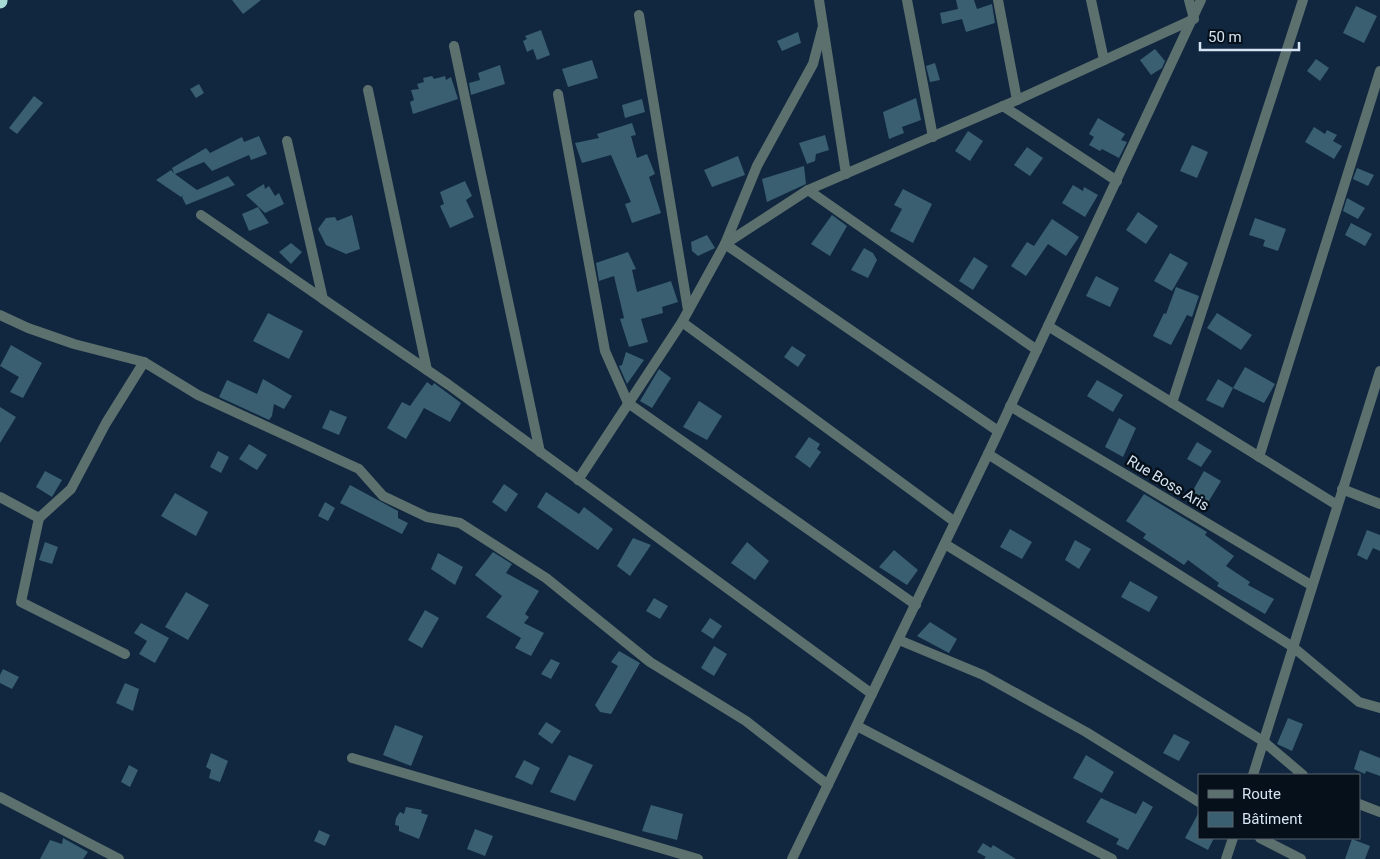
<svg xmlns="http://www.w3.org/2000/svg" width="1380" height="859" font-family="Roboto,sans-serif">
  <style>
    .building { fill: #395f71 }
    .lines { fill: none; stroke-linecap: round; stroke-linejoin: round }
    .street { stroke: #5c706e; stroke-width: 10 }
    .highway { stroke: #a6d8d4; stroke-width: 15 }
    .labels { text-anchor: middle; dominant-baseline: central; stroke-width: 5; stroke-linejoin: round; paint-order: stroke }
    .street-label { font-size: 15px; fill: #d5e3f3; stroke: #06101a }
  </style>
  <rect width="100%" height="100%" fill="#10273f"/>
  <!-- building -->
  <g class="building">
    <polygon points="232,0 261,0 243,14"/>
    <polygon points="956,0 974,0 977,9 992,4 995,23 966,32 962,19 942,24 940,13 958,9"/>
    <polygon points="1356,6 1377,16 1364,43 1343,33"/>
    <polygon points="541,30 550,55 537,60 533,49 527,52 523,41 527,39 525,36"/>
    <polygon points="798,32 801,43 782,51 777,41"/>
    <polygon points="1155,49 1165,61 1162,68 1151,75 1140,60"/>
    <polygon points="1316,59 1329,68 1320,81 1307,71"/>
    <polygon points="592,60 598,78 568,87 562,69"/>
    <polygon points="935,63 940,80 930,82 926,66"/>
    <polygon points="500,65 505,84 471,95 469,83 480,80 478,73"/>
    <polygon points="432,76 434,79 445,76 446,80 451,77 458,99 413,114 410,102 414,100 411,90 419,89 417,84 424,82 423,78"/>
    <polygon points="199,84 204,93 196,98 190,89"/>
    <polygon points="34,96 43,103 17,134 9,128"/>
    <polygon points="916,98 921,120 902,127 904,133 889,139 883,112"/>
    <polygon points="642,99 645,112 625,118 622,105"/>
    <polygon points="1098,118 1125,134 1121,140 1127,142 1119,158 1102,149 1100,151 1089,145 1094,137 1089,134"/>
    <polygon points="632,123 636,135 631,136 637,158 647,154 655,174 649,177 661,213 632,223 625,204 631,202 611,155 582,163 575,143 599,138 597,134"/>
    <polygon points="1314,127 1325,134 1327,130 1337,135 1333,141 1342,146 1334,159 1305,142"/>
    <polygon points="968,131 983,141 970,161 955,151"/>
    <polygon points="825,135 829,150 816,154 815,161 807,164 799,143"/>
    <polygon points="259,136 267,154 251,160 249,155 212,171 204,162 175,174 197,190 228,176 235,185 186,205 182,197 184,195 181,197 156,180 171,170 174,173 172,168 206,148 210,153 242,137 244,142"/>
    <polygon points="1192,145 1208,152 1197,178 1180,171"/>
    <polygon points="1027,147 1043,158 1030,176 1014,165"/>
    <polygon points="738,156 745,175 712,187 704,170"/>
    <polygon points="804,166 806,184 767,202 762,179"/>
    <polygon points="1357,168 1374,175 1368,186 1353,179"/>
    <polygon points="465,181 472,196 466,200 474,217 450,228 440,206 444,204 440,192"/>
    <polygon points="264,184 265,189 269,186 275,196 279,193 284,204 265,213 246,195"/>
    <polygon points="1073,185 1083,191 1084,187 1098,195 1085,217 1062,203"/>
    <polygon points="903,189 932,204 913,243 890,231 902,209 894,205"/>
    <polygon points="1347,198 1365,208 1358,219 1343,211"/>
    <polygon points="258,207 269,223 249,231 242,214"/>
    <polygon points="1138,212 1158,226 1146,244 1126,230"/>
    <polygon points="352,215 360,249 346,254 326,245 318,229 326,218 335,217 337,221"/>
    <polygon points="832,215 847,226 830,256 811,244"/>
    <polygon points="1255,218 1286,229 1278,251 1263,246 1265,240 1249,235"/>
    <polygon points="1052,219 1079,237 1066,256 1048,244 1026,276 1011,266 1027,242 1034,246"/>
    <polygon points="1351,223 1372,234 1365,246 1345,235"/>
    <polygon points="707,235 715,248 698,256 692,251 691,242"/>
    <polygon points="291,243 302,252 291,264 279,252"/>
    <polygon points="864,248 873,253 877,260 868,278 851,270"/>
    <polygon points="628,252 636,269 632,270 637,292 671,281 678,302 662,307 663,313 641,319 648,342 629,347 620,319 624,318 614,276 599,281 596,263"/>
    <polygon points="1170,253 1188,263 1172,291 1154,281"/>
    <polygon points="974,257 988,266 973,290 959,281"/>
    <polygon points="1096,276 1119,288 1110,307 1086,296"/>
    <polygon points="1176,287 1199,296 1192,317 1187,315 1171,345 1153,336 1164,313 1166,314"/>
    <polygon points="268,313 303,331 289,359 253,341"/>
    <polygon points="1217,313 1252,335 1241,350 1207,328"/>
    <polygon points="11,345 42,363 23,398 10,392 19,377 0,366"/>
    <polygon points="792,346 806,355 798,367 784,357"/>
    <polygon points="626,352 644,360 627,384 619,366 622,365"/>
    <polygon points="1245,367 1275,384 1264,403 1233,388"/>
    <polygon points="659,369 671,378 652,408 640,401"/>
    <polygon points="263,379 292,396 284,409 274,404 272,416 269,420 219,397 227,380 257,394"/>
    <polygon points="1218,379 1233,388 1223,408 1206,400"/>
    <polygon points="1097,380 1123,395 1113,412 1087,396"/>
    <polygon points="427,382 432,386 434,383 461,403 450,422 424,408 406,439 387,428 402,402 410,406"/>
    <polygon points="699,401 722,416 707,440 683,427"/>
    <polygon points="0,407 16,417 0,443"/>
    <polygon points="330,410 347,417 339,435 322,428"/>
    <polygon points="1119,418 1136,428 1123,457 1105,447"/>
    <polygon points="809,437 820,444 817,449 821,452 810,468 795,457"/>
    <polygon points="1197,442 1212,451 1201,467 1187,459"/>
    <polygon points="249,444 267,455 257,470 239,459"/>
    <polygon points="218,451 229,457 221,473 210,467"/>
    <polygon points="45,471 62,480 52,497 36,487"/>
    <polygon points="1204,471 1221,481 1204,509 1188,499"/>
    <polygon points="504,484 518,494 506,512 492,502"/>
    <polygon points="350,485 398,511 398,518 408,523 402,534 340,503"/>
    <polygon points="546,492 579,514 584,507 613,529 598,550 537,507"/>
    <polygon points="175,493 208,512 196,536 161,516"/>
    <polygon points="1144,494 1207,532 1205,535 1234,556 1226,566 1250,582 1248,585 1274,599 1265,614 1217,586 1219,583 1188,560 1184,565 1143,538 1146,534 1126,521"/>
    <polygon points="325,502 335,508 328,521 318,516"/>
    <polygon points="1010,529 1032,542 1022,559 1000,547"/>
    <polygon points="1367,530 1380,535 1380,551 1373,548 1367,560 1357,555"/>
    <polygon points="633,538 651,545 630,576 617,566"/>
    <polygon points="1075,540 1091,549 1079,569 1065,560"/>
    <polygon points="45,542 58,547 52,564 39,560"/>
    <polygon points="747,542 769,561 755,580 731,563"/>
    <polygon points="894,550 918,570 907,585 879,567"/>
    <polygon points="493,552 512,564 506,573 539,591 525,614 529,617 524,623 544,633 531,656 515,648 521,638 486,617 502,596 475,575"/>
    <polygon points="438,553 463,567 455,585 431,569"/>
    <polygon points="1130,581 1158,597 1149,612 1121,597"/>
    <polygon points="186,592 209,605 188,640 165,627"/>
    <polygon points="654,598 668,606 660,619 646,611"/>
    <polygon points="425,610 439,618 422,648 408,640"/>
    <polygon points="710,618 722,626 713,639 701,631"/>
    <polygon points="930,622 957,639 949,653 917,636"/>
    <polygon points="141,623 169,638 155,663 139,654 147,641 134,633"/>
    <polygon points="714,646 727,654 714,676 701,668"/>
    <polygon points="619,651 640,663 611,714 600,712 595,705 618,666 611,662"/>
    <polygon points="551,659 560,663 551,679 541,674"/>
    <polygon points="3,669 19,677 12,689 0,683 0,675"/>
    <polygon points="125,683 139,689 133,711 116,703"/>
    <polygon points="1288,718 1303,724 1292,751 1277,744"/>
    <polygon points="546,722 561,731 552,744 538,734"/>
    <polygon points="395,725 423,736 411,766 383,755"/>
    <polygon points="1174,734 1190,742 1179,761 1163,753"/>
    <polygon points="1360,750 1380,758 1380,776 1366,771 1365,774 1354,769"/>
    <polygon points="211,753 228,761 220,782 209,778 211,770 206,767"/>
    <polygon points="569,755 593,765 575,801 550,792"/>
    <polygon points="1086,755 1114,772 1102,793 1073,778"/>
    <polygon points="524,760 540,768 532,785 515,777"/>
    <polygon points="129,765 138,770 130,787 121,782"/>
    <polygon points="1101,798 1136,814 1143,801 1153,807 1128,850 1116,844 1119,839 1086,822"/>
    <polygon points="651,805 683,814 677,840 642,831"/>
    <polygon points="406,807 422,810 421,813 428,815 419,839 399,831 399,826 395,825 396,818 400,812 404,814"/>
    <polygon points="1199,812 1199,838 1214,838 1208,850 1185,838"/>
    <polygon points="475,829 493,836 485,856 467,849"/>
    <polygon points="319,830 330,835 325,846 314,841"/>
    <polygon points="63,838 88,852 83,859 40,859 50,840 62,844"/>
    <polygon points="1352,839 1370,846 1365,859 1345,859"/>
    <polygon points="983,843 991,848 993,845 1016,859 984,859 986,857 977,852"/>
  </g>
  <g class="lines">
    <!-- street -->
    <g class="street">
      <polyline points="819,0 846,174"/>
      <polyline points="907,0 933,137"/>
      <polyline points="998,0 1017,100"/>
      <polyline points="1091,0 1104,60"/>
      <polyline points="639,15 688,310"/>
      <polyline points="823,26 813,64 757,166 725,244 998,431"/>
      <polyline points="454,46 540,452"/>
      <polyline points="368,90 427,370"/>
      <polyline points="558,94 605,351 628,403 916,605"/>
      <polyline points="1003,106 1117,181"/>
      <polyline points="287,141 323,299 449,385 872,694"/>
      <polyline points="808,190 1037,350"/>
      <polyline points="201,215 323,299"/>
      <polyline points="0,315 28,328 74,344 144,362 198,395 359,469 383,496 427,517 460,523 546,578 650,662 746,721 828,785"/>
      <polyline points="682,322 955,522"/>
      <polyline points="1048,326 1337,505"/>
      <polyline points="1172,403 1303,0"/>
      <polyline points="1010,406 1311,585"/>
      <polyline points="988,454 1293,647 1359,702 1380,708"/>
      <polyline points="1259,457 1380,71"/>
      <polyline points="578,480 682,322 725,244 808,190 1017,100 1194,19 1189,0"/>
      <polyline points="1342,489 1380,504"/>
      <polyline points="0,497 39,518 21,602 125,654"/>
      <polyline points="39,518 71,489 106,423 144,362"/>
      <polyline points="945,544 1263,741 1303,775"/>
      <polyline points="899,640 983,675 1086,732 1199,802"/>
      <polyline points="857,726 1112,859"/>
      <polyline points="352,758 698,859"/>
      <polyline points="1253,775 1380,371"/>
      <polyline points="0,797 119,859"/>
      <polyline points="1359,804 1380,812"/>
      <polyline points="1260,838 1301,859"/>
      <polyline points="792,859 988,454 1201,0"/>
      <polyline points="1226,859 1233,838"/>
    </g>
    <!-- highway -->
    <polyline class="highway" points="0,1 0,0"/>
  </g>
  <g class="labels">
    <!-- street labels -->
    <g class="street-label">
      <text transform="translate(1168 483) rotate(31)">Rue Boss Aris</text>
    </g>
  </g>
  <!-- legend -->
  <rect x="1198" y="774" width="162" height="65" fill="#06101a" stroke="#596471"/>
  <rect x="1208" y="790" width="25" height="8" fill="#5c706e" stroke="#596471"/>
  <text x="1242" y="799" font-size="15" fill="#d5e3f3">Route</text>
  <rect x="1208" y="812" width="25" height="15" fill="#395f71" stroke="#596471"/>
  <text x="1242" y="824" font-size="15" fill="#d5e3f3">Bâtiment</text>
  <!-- scale -->
  <path d="M1200 42v8h99v-8" fill="none" stroke="#d5e3f3" stroke-width="2.5"/>
  <text x="1208" y="42" font-size="15" fill="#d5e3f3" stroke="#06101a" stroke-width="4" paint-order="stroke">50 m</text>
</svg>
